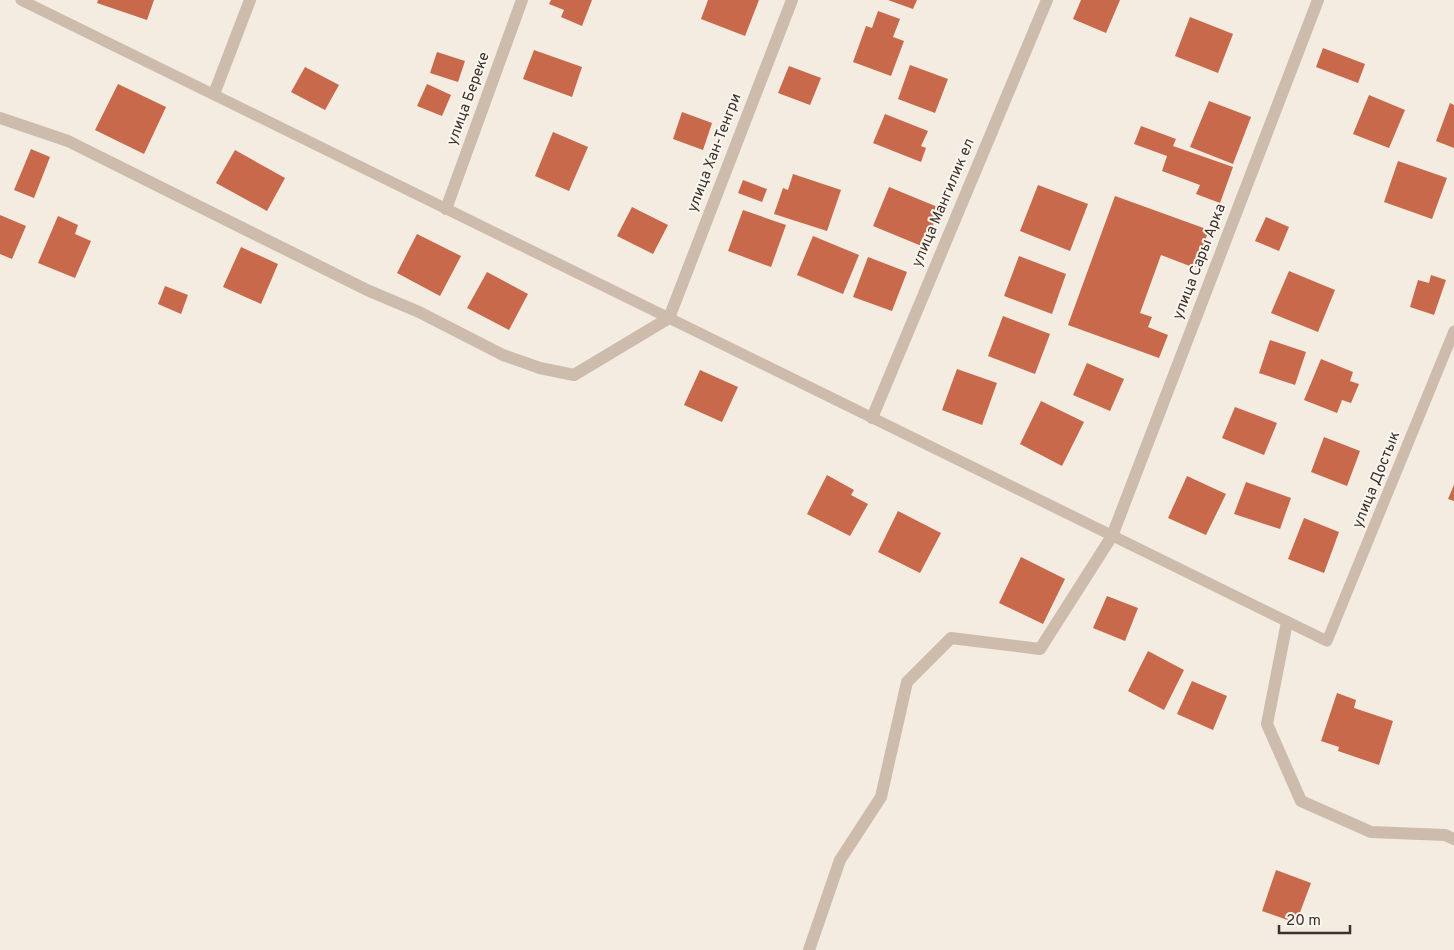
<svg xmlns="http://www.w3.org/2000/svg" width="1454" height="950" font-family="Overpass,sans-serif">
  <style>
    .building { fill: #c8694b }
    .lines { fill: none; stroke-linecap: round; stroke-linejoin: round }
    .lane { stroke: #cdbbac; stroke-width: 11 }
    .street { stroke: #cdbbac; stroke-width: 12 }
    .labels { text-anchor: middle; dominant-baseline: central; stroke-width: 4; stroke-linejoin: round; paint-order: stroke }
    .street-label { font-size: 15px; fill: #3b302b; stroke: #fbf5ee }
  </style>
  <rect width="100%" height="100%" fill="#f4ebe1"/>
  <!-- building -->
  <g class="building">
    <polygon points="98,0 154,0 147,20 97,3"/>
    <polygon points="551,0 592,0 582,26 561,17 564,10 549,4"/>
    <polygon points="708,0 759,0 745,36 701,19"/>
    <polygon points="888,0 917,0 913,9"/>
    <polygon points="1081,0 1120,0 1106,33 1073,19"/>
    <polygon points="878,11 900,19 893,37 904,41 891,76 853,62 866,26 872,28"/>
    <polygon points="1190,17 1233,34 1218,73 1175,56"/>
    <polygon points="1323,48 1365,64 1358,83 1316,67"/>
    <polygon points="534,50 582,67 572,97 523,79"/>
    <polygon points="437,52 465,61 458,82 430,73"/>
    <polygon points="910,65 948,79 935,113 898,99"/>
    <polygon points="789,66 821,78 810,105 778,93"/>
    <polygon points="305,67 339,85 325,110 291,92"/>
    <polygon points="118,84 166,107 144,154 95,130"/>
    <polygon points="427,84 451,95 442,116 417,106"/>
    <polygon points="1369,95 1405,110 1389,148 1353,134"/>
    <polygon points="1209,101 1251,117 1233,164 1190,147"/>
    <polygon points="1450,103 1454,105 1454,148 1436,141"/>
    <polygon points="682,112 712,123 703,150 673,139"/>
    <polygon points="885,114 928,131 921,146 926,148 921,162 873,143"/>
    <polygon points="1141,126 1176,139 1173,146 1233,167 1220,203 1196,194 1200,185 1162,171 1167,156 1134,144"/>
    <polygon points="553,132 588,147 569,191 535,176"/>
    <polygon points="31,149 50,157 34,198 14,190"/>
    <polygon points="235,150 285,178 267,211 216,183"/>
    <polygon points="1398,161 1447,178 1432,219 1384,202"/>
    <polygon points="793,174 841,190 827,231 774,214 783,188 788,190"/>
    <polygon points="743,180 767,189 762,202 738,193"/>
    <polygon points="1038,185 1088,204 1070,251 1020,231"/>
    <polygon points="889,187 940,208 924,247 873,226"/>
    <polygon points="1115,196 1209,230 1195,268 1161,255 1140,313 1152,317 1148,327 1168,335 1159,358 1068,325"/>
    <polygon points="632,207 668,225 653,254 617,236"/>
    <polygon points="743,210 786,225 771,267 728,251"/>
    <polygon points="0,215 26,226 12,259 0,254"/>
    <polygon points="58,216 78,225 75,234 91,241 75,278 38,263"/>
    <polygon points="1266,217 1289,227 1279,251 1255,241"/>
    <polygon points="417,234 461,256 440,296 397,273"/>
    <polygon points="813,236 859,255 843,294 797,275"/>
    <polygon points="241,247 278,264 261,304 223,287"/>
    <polygon points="1019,256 1066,274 1052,314 1004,296"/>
    <polygon points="868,257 907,272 892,311 853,297"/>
    <polygon points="1289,271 1335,290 1318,332 1271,313"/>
    <polygon points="487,272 528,294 509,330 467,308"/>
    <polygon points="1431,275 1446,280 1434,315 1410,307 1418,280 1429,283"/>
    <polygon points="165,286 188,295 181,314 158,304"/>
    <polygon points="1003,316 1050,334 1035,374 988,356"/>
    <polygon points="1270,340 1306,352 1295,385 1259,373"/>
    <polygon points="1321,359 1353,372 1350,381 1359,384 1351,403 1342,400 1337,413 1304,400"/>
    <polygon points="1087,363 1124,379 1110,411 1073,395"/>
    <polygon points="957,369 997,383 982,425 942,410"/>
    <polygon points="700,370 738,387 722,422 684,405"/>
    <polygon points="1041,401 1084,422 1062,466 1020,444"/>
    <polygon points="1235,407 1277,423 1264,455 1222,438"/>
    <polygon points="1324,437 1360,451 1347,486 1311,472"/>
    <polygon points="827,475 854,490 851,495 868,504 850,536 807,514"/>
    <polygon points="1187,476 1226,494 1206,535 1168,518"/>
    <polygon points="1246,482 1291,498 1280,529 1234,514"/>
    <polygon points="1454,485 1454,501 1448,499"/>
    <polygon points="898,511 941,533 920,573 878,552"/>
    <polygon points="1304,518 1339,532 1324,573 1288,559"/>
    <polygon points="1021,557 1065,579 1043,624 999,603"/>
    <polygon points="1107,596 1138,608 1125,641 1093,628"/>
    <polygon points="1148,651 1184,670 1164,710 1128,691"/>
    <polygon points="1192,681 1227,696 1213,730 1177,714"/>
    <polygon points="1337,693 1356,700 1354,708 1393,721 1379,765 1338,751 1339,747 1321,741"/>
    <polygon points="1276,870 1311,883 1296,923 1262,911"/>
  </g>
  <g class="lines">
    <!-- lane -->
    <polyline class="lane" points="21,0 1327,641 1454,331"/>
    <!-- street -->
    <g class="street">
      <polyline points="214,94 250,0"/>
      <polyline points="0,118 68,141 367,290 419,312 503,355 540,368 574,375 669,318 792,0"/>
      <polyline points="446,209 522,0"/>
      <polyline points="872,418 1047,0"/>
      <polyline points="1287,622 1267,724 1301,801 1371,832 1445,835 1454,839"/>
      <polyline points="809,950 840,860 881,797 907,682 951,638 1040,649 1112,536 1318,0"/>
    </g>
  </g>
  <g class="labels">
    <!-- street labels -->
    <g class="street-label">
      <text transform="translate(469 99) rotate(-70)">улица Береке</text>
      <text transform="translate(715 153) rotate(-69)">улица Хан-Тенгри</text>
      <text transform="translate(944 203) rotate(-67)">улица Мангилик ел</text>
      <text transform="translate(1200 262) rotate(-69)">улица Сары Арка</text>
      <text transform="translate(1377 480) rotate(-68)">улица Достык</text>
    </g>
  </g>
  <!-- scale -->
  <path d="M1279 925v8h71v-8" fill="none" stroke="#3b302b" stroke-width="2.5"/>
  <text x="1286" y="925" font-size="15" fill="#3b302b" stroke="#fbf5ee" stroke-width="4" paint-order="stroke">20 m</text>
</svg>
